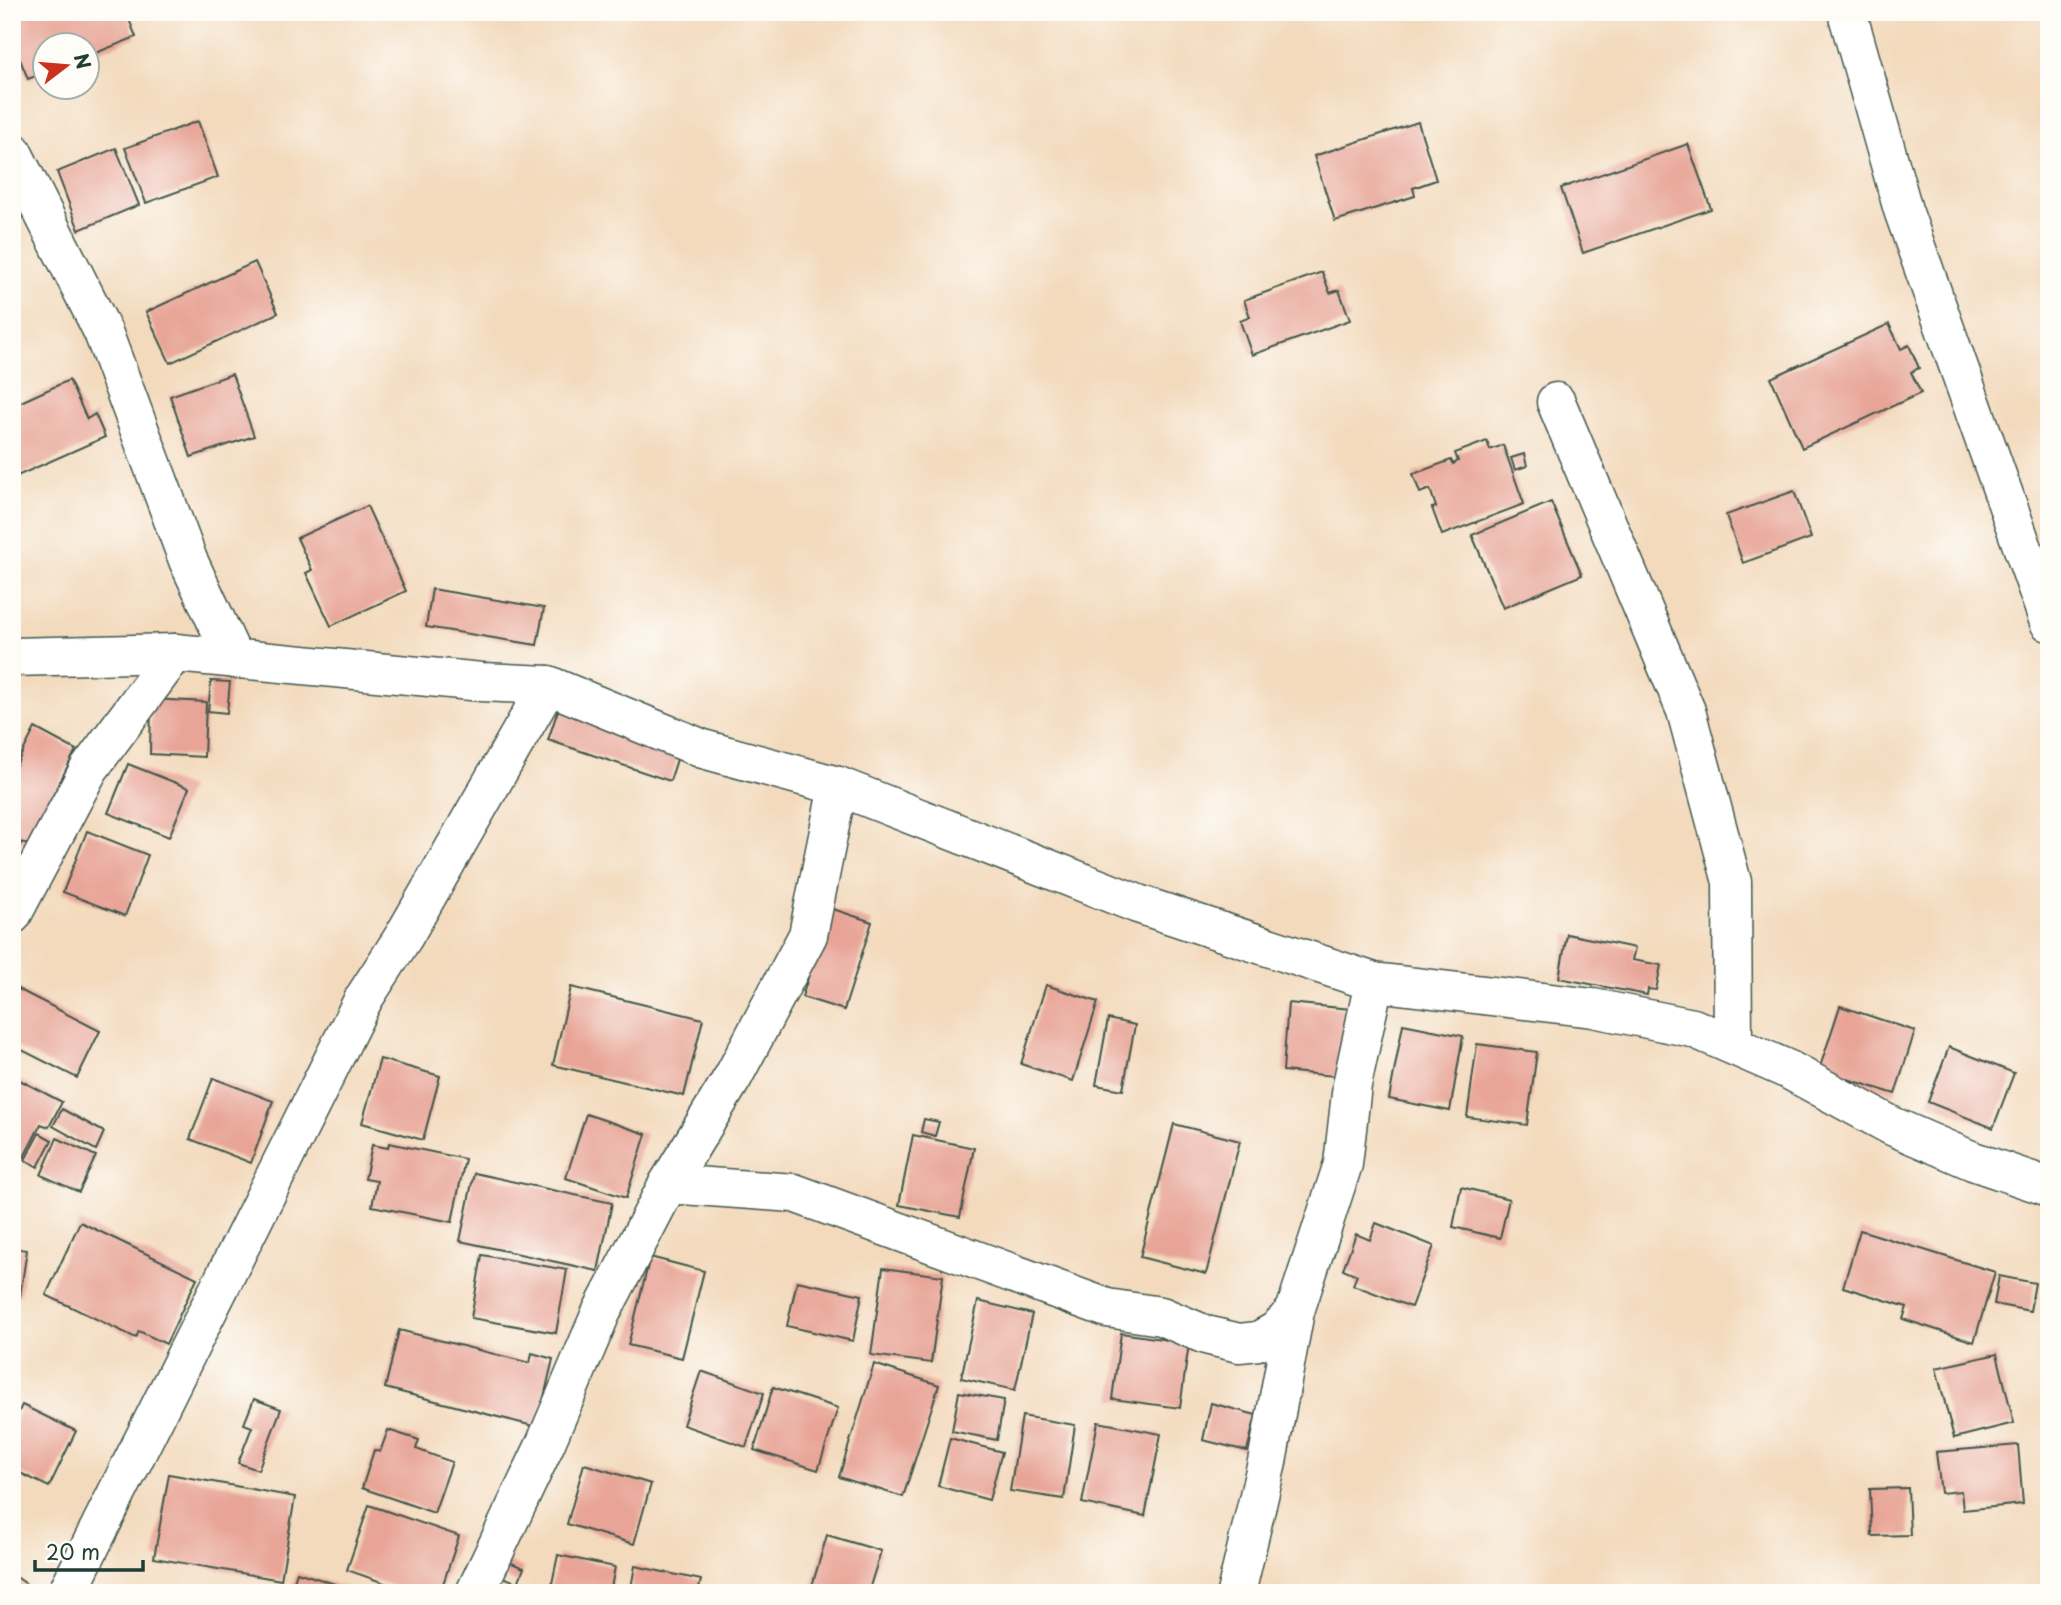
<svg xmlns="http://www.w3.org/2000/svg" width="2061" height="1605" font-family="'Playpen Sans',sans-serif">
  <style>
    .building { fill: #e8a597 }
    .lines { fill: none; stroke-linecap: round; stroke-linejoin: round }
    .minor-casing { stroke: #3f5549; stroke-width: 41 }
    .minor { stroke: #fff; stroke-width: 38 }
  </style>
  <rect width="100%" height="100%" fill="#fdfcf7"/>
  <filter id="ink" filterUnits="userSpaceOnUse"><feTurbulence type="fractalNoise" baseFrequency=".0143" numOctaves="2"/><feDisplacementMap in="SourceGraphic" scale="14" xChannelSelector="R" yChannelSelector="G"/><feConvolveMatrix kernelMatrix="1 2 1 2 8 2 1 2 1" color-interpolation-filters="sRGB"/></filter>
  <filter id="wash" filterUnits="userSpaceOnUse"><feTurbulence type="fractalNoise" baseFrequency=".00686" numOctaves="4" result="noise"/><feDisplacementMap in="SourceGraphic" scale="28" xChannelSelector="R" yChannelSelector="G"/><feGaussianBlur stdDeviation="1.57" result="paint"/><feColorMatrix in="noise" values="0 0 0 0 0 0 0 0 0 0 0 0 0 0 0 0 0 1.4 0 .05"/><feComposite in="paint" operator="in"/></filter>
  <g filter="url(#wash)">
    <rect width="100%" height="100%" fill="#f3dabd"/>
    <g id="blocks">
      <!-- building -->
      <g class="building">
        <polygon points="19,12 126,12 136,37 88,56 88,46 46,46 46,72 28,79 12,40 12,15"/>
        <polygon points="198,121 218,177 146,203 125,148"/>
        <polygon points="1418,122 1436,180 1413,188 1415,196 1335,221 1314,156"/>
        <polygon points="1688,144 1711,209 1583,253 1561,188"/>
        <polygon points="116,148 139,205 79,230 57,172"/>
        <polygon points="255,262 278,313 170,363 146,312"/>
        <polygon points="1322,272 1330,293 1339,290 1350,320 1252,355 1240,321 1250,317 1244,300"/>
        <polygon points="1889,324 1901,349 1909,345 1919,368 1911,372 1921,393 1802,448 1771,378"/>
        <polygon points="232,374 254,436 191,457 170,396"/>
        <polygon points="69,380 87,419 95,414 105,437 15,477 12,471 12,406"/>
        <polygon points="1487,441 1490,450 1503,445 1524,504 1442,535 1432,508 1436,507 1430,489 1420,493 1413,474 1451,460 1453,464 1458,461 1455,453"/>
        <polygon points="1524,454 1527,466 1515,470 1511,458"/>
        <polygon points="1794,491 1811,538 1743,563 1726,515"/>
        <polygon points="1551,502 1582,575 1503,608 1472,535"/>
        <polygon points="367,506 406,591 331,626 306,573 312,570 297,538"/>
        <polygon points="432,589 544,608 537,645 426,627"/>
        <polygon points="211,681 230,682 227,713 208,711"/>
        <polygon points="151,699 206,702 204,757 150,754"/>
        <polygon points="558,710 680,750 670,781 548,740"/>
        <polygon points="35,728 76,750 28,845 22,842 12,861 12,773"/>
        <polygon points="128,764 189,788 169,837 108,813"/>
        <polygon points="87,831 148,855 125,916 63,892"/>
        <polygon points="830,908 872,922 844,1010 802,997"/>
        <polygon points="1567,934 1635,948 1632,960 1661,965 1656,990 1648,989 1647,995 1559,978"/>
        <polygon points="1046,985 1098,1002 1073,1081 1021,1064"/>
        <polygon points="571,987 703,1019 684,1096 553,1065"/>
        <polygon points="16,988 100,1031 77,1078 12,1045 12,996"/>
        <polygon points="1288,1003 1351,1009 1345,1077 1283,1071"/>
        <polygon points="1840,1006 1915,1031 1895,1094 1819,1070"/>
        <polygon points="1108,1019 1135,1025 1123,1090 1096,1085"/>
        <polygon points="1403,1024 1463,1036 1450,1111 1389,1099"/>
        <polygon points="1477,1044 1537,1052 1527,1125 1467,1117"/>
        <polygon points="1949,1047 2014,1073 1993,1128 1928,1102"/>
        <polygon points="380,1059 440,1076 423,1140 362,1123"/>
        <polygon points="12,1076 62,1102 49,1127 41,1124 24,1157 12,1151"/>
        <polygon points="213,1078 273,1101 251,1163 190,1139"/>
        <polygon points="62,1109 104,1132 96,1150 53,1126"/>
        <polygon points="586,1114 646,1134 626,1198 566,1178"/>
        <polygon points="924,1119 939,1122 935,1136 921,1132"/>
        <polygon points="1174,1124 1240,1141 1206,1274 1140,1257"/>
        <polygon points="39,1133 52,1140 38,1167 25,1160"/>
        <polygon points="913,1135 974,1148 960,1217 899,1205"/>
        <polygon points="57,1138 96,1156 79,1192 41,1175"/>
        <polygon points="389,1143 465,1159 452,1222 372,1206 377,1181 365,1179 372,1145 388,1148"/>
        <polygon points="474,1173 612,1203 598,1271 460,1241"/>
        <polygon points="1461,1187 1509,1199 1500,1238 1453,1227"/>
        <polygon points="80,1222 197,1278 166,1344 139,1331 136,1338 46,1295"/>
        <polygon points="1376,1223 1434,1246 1411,1307 1353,1285 1357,1275 1343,1269 1356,1234 1370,1240"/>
        <polygon points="1860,1230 1995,1272 1974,1342 1903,1319 1907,1307 1843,1287"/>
        <polygon points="12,1248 27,1250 20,1296 12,1294"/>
        <polygon points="482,1255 567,1270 556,1333 471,1318"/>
        <polygon points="650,1257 704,1271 682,1358 628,1345"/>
        <polygon points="883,1268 943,1276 931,1363 871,1355"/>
        <polygon points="1999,1276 2035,1283 2030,1311 1994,1304"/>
        <polygon points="797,1281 862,1295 853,1341 787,1326"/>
        <polygon points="978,1301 1032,1314 1015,1390 961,1378"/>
        <polygon points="399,1330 530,1363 532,1353 553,1359 537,1427 385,1388"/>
        <polygon points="1121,1333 1189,1343 1180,1408 1112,1399"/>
        <polygon points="1997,1354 2014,1423 1954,1438 1936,1368"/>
        <polygon points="874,1364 939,1385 903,1497 839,1477"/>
        <polygon points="701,1371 764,1393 746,1447 683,1425"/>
        <polygon points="773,1387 838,1408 818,1470 754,1450"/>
        <polygon points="959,1392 1004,1400 997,1440 952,1431"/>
        <polygon points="254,1399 281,1409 258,1470 238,1463 252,1427 244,1424"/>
        <polygon points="1211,1403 1256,1415 1247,1451 1203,1440"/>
        <polygon points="22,1405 76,1431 49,1487 12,1469 12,1426"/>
        <polygon points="1022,1416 1075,1425 1064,1499 1010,1491"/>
        <polygon points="1098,1422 1161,1434 1145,1516 1082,1503"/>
        <polygon points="388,1430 419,1440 416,1449 452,1462 434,1513 362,1488 374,1450 380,1452"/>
        <polygon points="950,1438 1002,1452 989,1500 938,1486"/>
        <polygon points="2018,1445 2023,1504 1963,1510 1961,1491 1941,1493 1936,1452"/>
        <polygon points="584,1464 651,1484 634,1544 567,1524"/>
        <polygon points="169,1474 295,1497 281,1580 154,1558"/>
        <polygon points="1908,1488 1910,1535 1872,1536 1870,1489"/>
        <polygon points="369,1505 459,1536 440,1593 413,1593 347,1570"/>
        <polygon points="827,1535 881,1551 868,1593 810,1593"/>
        <polygon points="558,1555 615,1567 610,1593 550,1593"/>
        <polygon points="504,1560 524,1568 518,1583 498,1575"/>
        <polygon points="635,1566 701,1580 698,1593 630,1593"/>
        <polygon points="297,1572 360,1592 360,1593 290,1593"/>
        <polygon points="12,1574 35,1590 33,1593 12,1593"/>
      </g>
    </g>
  </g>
  <g filter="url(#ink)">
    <use href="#blocks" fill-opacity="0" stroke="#3f5549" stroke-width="2"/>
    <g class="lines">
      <!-- minor casing -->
      <g class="minor-casing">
        <g id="minor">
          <polyline points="1847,12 1903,210 2049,622"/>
          <polyline points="12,151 103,332 188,560 234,659"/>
          <polyline points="1556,402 1686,711 1732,882 1733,1045"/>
          <polyline points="12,657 175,653 482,682 548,685 703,749 838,786 1138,904 1374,982 1593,1008 1693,1028 1789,1070 1892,1126 1973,1161 2049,1187"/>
          <polyline points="12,915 89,769 175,653"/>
          <polyline points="668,1184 794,1193 1107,1308 1161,1316 1206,1335 1239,1343 1258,1341 1276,1331 1295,1311 1343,1164 1352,1085 1374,982"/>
          <polyline points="67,1593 364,998 404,936 548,685"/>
          <polyline points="475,1593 544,1447 601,1313 668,1184 733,1077 808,935 838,786"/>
          <polyline points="1236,1593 1267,1462 1295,1311"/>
        </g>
      </g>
      <!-- minor -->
      <use href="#minor" class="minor"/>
    </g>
  </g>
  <!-- margin -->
  <rect width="2061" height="1605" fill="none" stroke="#fdfcf7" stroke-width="42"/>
  <!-- north arrow -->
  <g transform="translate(66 66) rotate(74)"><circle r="33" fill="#fdfcf7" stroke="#a4b0a9" stroke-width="2"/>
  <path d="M0-5L12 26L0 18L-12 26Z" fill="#c8321e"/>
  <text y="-10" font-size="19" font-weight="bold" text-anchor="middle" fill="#1f3d34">N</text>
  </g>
  <!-- scale -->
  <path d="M35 1560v10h108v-10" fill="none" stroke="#1f3d34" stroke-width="3.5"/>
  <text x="46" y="1560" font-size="21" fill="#1f3d34" stroke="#fdfcf7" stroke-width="5" paint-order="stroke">20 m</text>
</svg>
